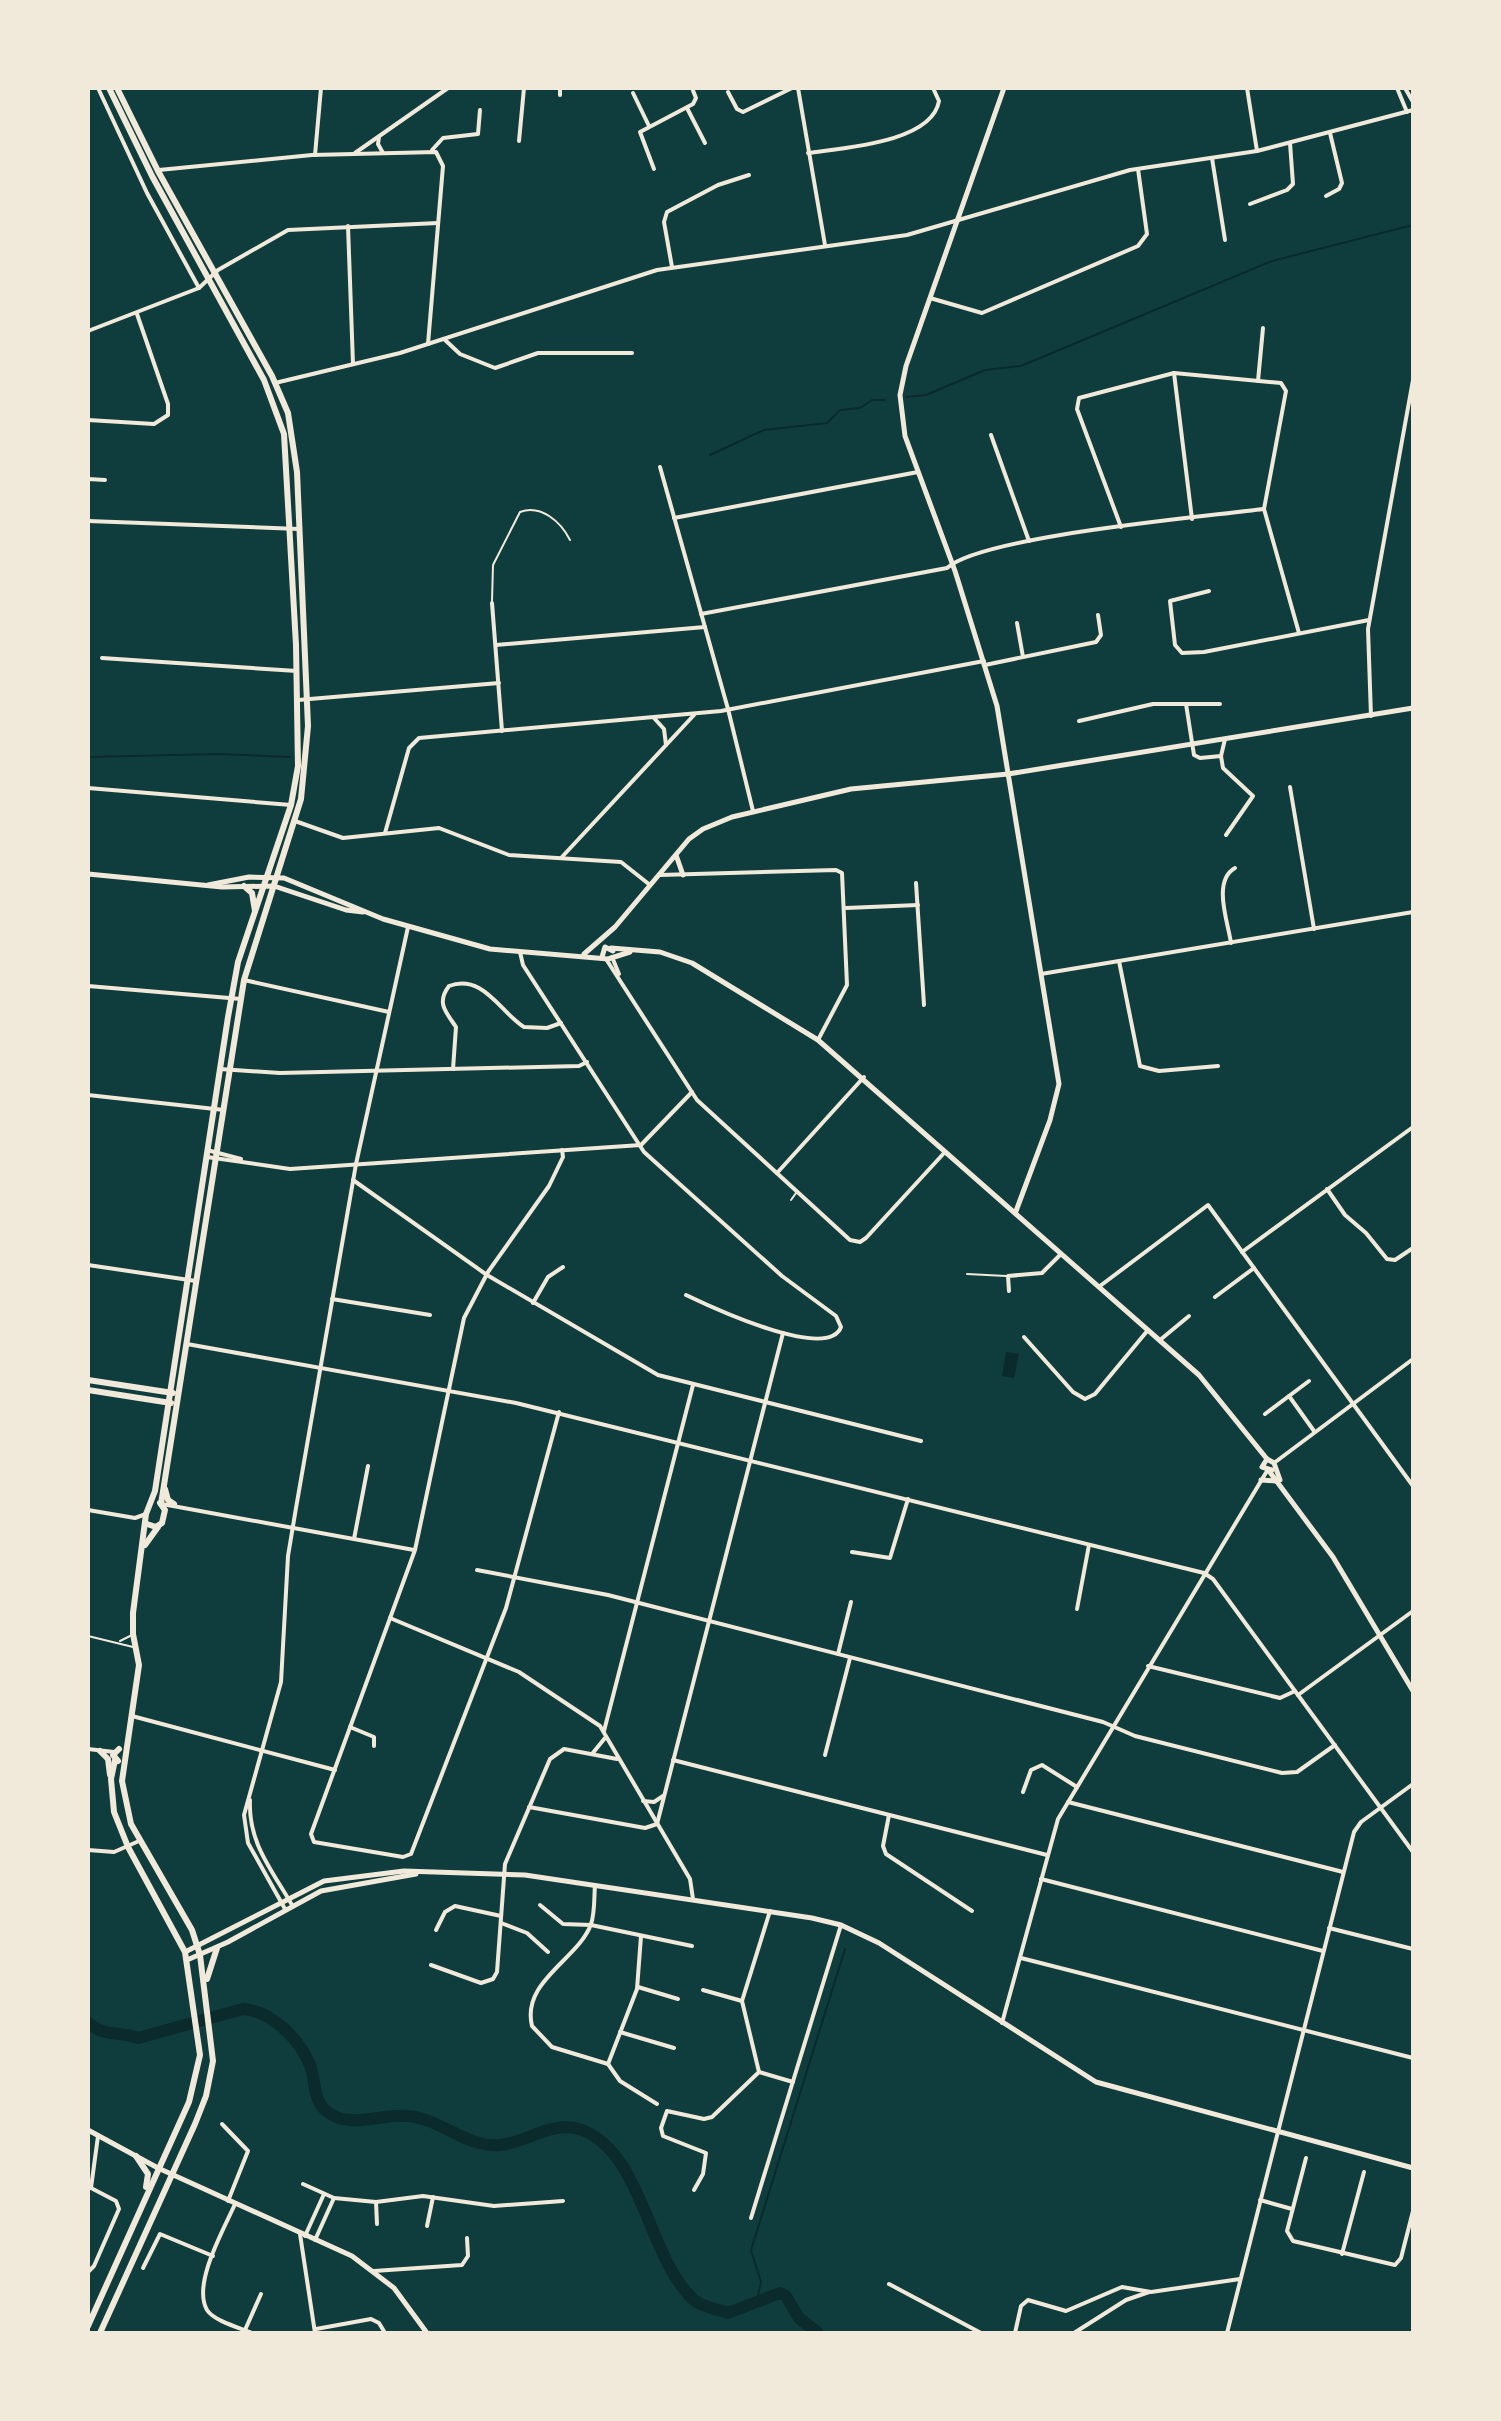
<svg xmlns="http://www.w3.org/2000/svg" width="1501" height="2421" font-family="Arial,sans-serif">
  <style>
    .water { fill: #0a2a2b }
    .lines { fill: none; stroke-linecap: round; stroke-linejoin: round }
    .stream { stroke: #0a2a2b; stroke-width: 2 }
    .river { stroke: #0a2a2b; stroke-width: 12 }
    .service { stroke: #f1e9da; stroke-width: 2 }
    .minor { stroke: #f1e9da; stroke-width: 4 }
    .tertiary { stroke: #f1e9da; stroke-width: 5 }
    .secondary { stroke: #f1e9da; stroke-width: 6 }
  </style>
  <rect width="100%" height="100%" fill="#0f3d3e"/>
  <!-- water -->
  <polygon class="water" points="1006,1352 1019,1354 1014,1378 1002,1376"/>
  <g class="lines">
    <!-- stream -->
    <g class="stream">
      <polyline points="906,397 926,395 985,370 1021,366 1272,261 1413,225"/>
      <polyline points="710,455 764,430 827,423 840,410 860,408 872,400 885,400"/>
      <polyline points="88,757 218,754 290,757"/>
      <polyline points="756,2304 761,2282 751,2250 845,1949"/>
    </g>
    <!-- river -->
    <path class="river" d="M88 2022C102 2037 120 2031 138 2038L243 2009C271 2011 299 2038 310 2065 316 2080 312 2097 325 2110 350 2131 380 2113 408 2116 439 2118 467 2148 500 2145 527 2143 553 2119 582 2130 643 2153 648 2259 694 2300 702 2307 717 2309 728 2313L780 2293 786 2296 799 2318 818 2333"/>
    <!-- service -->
    <g class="service">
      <path d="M492 601 493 565 520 512C541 504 561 522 570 540"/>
      <polyline points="791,1200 796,1193"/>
      <polyline points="967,1274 1006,1276"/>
      <polyline points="88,1636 133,1647"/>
      <polyline points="120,1641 132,1635"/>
    </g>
    <!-- minor -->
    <g class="minor">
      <polyline points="98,88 147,193 199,288"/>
      <polyline points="798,88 825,245"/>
      <polyline points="1247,88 1257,151"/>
      <polyline points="1397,88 1407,112"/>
      <polyline points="1405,88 1413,102"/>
      <polyline points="728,92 737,109 743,112 792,88"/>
      <polyline points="633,93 649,126"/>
      <polyline points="560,95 560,88"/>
      <polyline points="687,108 705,143"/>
      <polyline points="379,137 378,144 383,153"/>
      <polyline points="519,141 524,88"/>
      <polyline points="432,150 443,138 478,134 480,110"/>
      <polyline points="355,153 448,88"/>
      <path d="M808 153C841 148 932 143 939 101L933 88"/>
      <polyline points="315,155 321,88"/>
      <polyline points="1212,158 1225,240"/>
      <polyline points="654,169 640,132 693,104 696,98 692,88"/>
      <polyline points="159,170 312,155 436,152 443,166 428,344"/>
      <polyline points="1326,196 1339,189 1342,183 1330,133"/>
      <polyline points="1250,204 1287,190 1293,184 1290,143"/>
      <polyline points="348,226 353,364"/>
      <polyline points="672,267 664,222 667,212 718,185 749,175"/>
      <polyline points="930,298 982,313 1138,246 1147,234 1138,169"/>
      <polyline points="88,331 199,288 218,270 288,230 438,223"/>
      <polyline points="444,339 460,354 495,368 538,353 632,353"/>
      <polyline points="1174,373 1192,519"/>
      <polyline points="1258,381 1263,328"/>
      <polyline points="275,383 400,353 657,270 907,235 1130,170 1257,151 1413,110"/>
      <polyline points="88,420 154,424 168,415 168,404 137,314"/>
      <polyline points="991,435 1029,541"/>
      <polyline points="660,467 728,709 753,811"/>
      <polyline points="88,479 105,480"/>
      <polyline points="674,518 918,472"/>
      <polyline points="88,521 299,529"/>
      <polyline points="1121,527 1077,409 1079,398 1174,373 1281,383 1286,391 1264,509 1299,633"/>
      <polyline points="1209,591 1170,601 1175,645 1182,653 1204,652 1369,620"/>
      <polyline points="492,603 502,731"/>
      <path d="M701 614 947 568C982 536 1204 517 1263 509"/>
      <polyline points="1017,623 1023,657"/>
      <polyline points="496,645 705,627"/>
      <polyline points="102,658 297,671"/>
      <polyline points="985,665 1096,642 1101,635 1098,615"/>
      <polyline points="298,700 499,683"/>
      <polyline points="1186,704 1194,755 1200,758 1221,756 1223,768 1253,796 1226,835"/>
      <polyline points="1371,716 1368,629 1413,380"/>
      <polyline points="654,718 664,729 666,745"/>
      <polyline points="1079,721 1153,704 1220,704"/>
      <polyline points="1221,756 1225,739"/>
      <polyline points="1290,787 1314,929"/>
      <polyline points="88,788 291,805"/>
      <polyline points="295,821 343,838 439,828 509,855 621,862 650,885"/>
      <polyline points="385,833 409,748 419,738 721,711 984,661"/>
      <polyline points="561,858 694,715"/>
      <polyline points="660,875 836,870 842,873 847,985 818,1040"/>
      <polyline points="916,883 924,1005"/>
      <polyline points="846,908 918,905"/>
      <path d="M1231 943C1228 922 1212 881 1235 868"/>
      <path d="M520 952 523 965 644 1152 782 1276 836 1316 841 1327C828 1362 711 1307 686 1295"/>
      <polyline points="612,957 619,974"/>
      <polyline points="606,959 697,1100 850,1240 860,1242 866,1238 945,1152"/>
      <polyline points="1119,961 1140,1066 1159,1071 1218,1066"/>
      <polyline points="1041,974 1413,912"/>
      <polyline points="244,980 389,1012"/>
      <polyline points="88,986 241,999"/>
      <polyline points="220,1069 280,1073 579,1066 587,1062"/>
      <path d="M453 1069 456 1027C446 1012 436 1003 449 986 483 973 501 1013 524 1027L547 1028 561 1023"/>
      <polyline points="88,1095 224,1110"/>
      <polyline points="207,1150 241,1159"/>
      <polyline points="207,1157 290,1169 641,1145 692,1092"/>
      <polyline points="777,1173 864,1077"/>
      <polyline points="353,1180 487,1275 658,1375 921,1441"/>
      <polyline points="1327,1189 1345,1215 1366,1233 1387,1259 1395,1260 1413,1248"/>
      <polyline points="1242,1252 1413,1127"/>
      <polyline points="88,1265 196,1281"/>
      <polyline points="1100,1286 1208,1205 1413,1486"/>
      <polyline points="1009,1291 1008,1276 1042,1273 1061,1254"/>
      <polyline points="1215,1297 1254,1268"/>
      <polyline points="332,1299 430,1315"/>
      <polyline points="533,1303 548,1277 563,1267"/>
      <polyline points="1024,1337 1073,1392 1085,1399 1095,1394 1148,1330"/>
      <polyline points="1160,1340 1189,1316"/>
      <polyline points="187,1344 516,1403 1204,1573 1213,1579 1413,1852"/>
      <polyline points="1289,1396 1314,1431"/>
      <polyline points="559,1412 506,1608 411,1854 403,1857 314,1842 311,1834 415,1550 464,1318 488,1272 549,1186 563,1157 562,1150"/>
      <polyline points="1265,1414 1309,1381"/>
      <polyline points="1274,1463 1413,1359"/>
      <polyline points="162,1504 414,1550"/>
      <polyline points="88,1510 135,1518 146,1514"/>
      <polyline points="354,1539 368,1466"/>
      <polyline points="852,1552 890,1558 908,1499"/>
      <polyline points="477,1570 608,1595 1103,1722 1135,1736 1282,1773 1297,1772 1335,1745"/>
      <polyline points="1077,1609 1089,1545"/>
      <polyline points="390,1618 519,1672 600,1726 690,1879 693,1899"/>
      <polyline points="838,1654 851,1602"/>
      <polyline points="1148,1666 1280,1698 1295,1691"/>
      <polyline points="1298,1695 1413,1611"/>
      <polyline points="132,1716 335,1770"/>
      <polyline points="350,1727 374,1737 374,1746"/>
      <polyline points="604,1731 693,1385"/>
      <polyline points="88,1749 114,1752"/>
      <polyline points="592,1754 605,1738"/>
      <polyline points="825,1755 850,1658"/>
      <polyline points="673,1760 1047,1855"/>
      <polyline points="1023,1792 1031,1770 1042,1765 1077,1787"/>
      <path d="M250 1800C248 1843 272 1870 292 1905"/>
      <polyline points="643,1801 654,1802 663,1796"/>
      <polyline points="1068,1802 1343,1872"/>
      <polyline points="529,1807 645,1828 657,1824 783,1333"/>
      <polyline points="889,1815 883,1846 886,1854 972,1911"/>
      <polyline points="88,1850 114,1852 139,1841"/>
      <polyline points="1041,1879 1323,1951"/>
      <path d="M595 1885C594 1897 595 1913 591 1924 579 1959 521 1981 532 2026L552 2047 608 2064 620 2081 657 2104"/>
      <polyline points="540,1905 563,1924 591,1925 692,1946"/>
      <polyline points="285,1909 248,1843 244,1815 281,1682 288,1556 296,1508 356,1164 408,927"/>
      <polyline points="501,1923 527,1933 548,1952"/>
      <polyline points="1329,1928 1413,1949"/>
      <polyline points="436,1930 445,1912 455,1906 501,1916"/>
      <polyline points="1021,1958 1413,2058"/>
      <polyline points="431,1965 481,1983 493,1979 497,1972 505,1864 550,1759 564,1749 617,1759"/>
      <polyline points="638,1987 678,1999"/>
      <polyline points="703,1990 742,2001"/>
      <polyline points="1002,2023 1058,1819 1267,1471"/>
      <polyline points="620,2032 674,2048"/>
      <polyline points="608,2064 637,1989 641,1936"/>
      <polyline points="759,2072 742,2001 770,1911"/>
      <polyline points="759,2072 793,2082"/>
      <polyline points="222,2124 248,2151 228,2201"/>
      <polyline points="1306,2158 1287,2231 1293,2241 1395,2265 1401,2258 1413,2211"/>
      <polyline points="303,2184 334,2198 376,2202 423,2196 494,2206 563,2201"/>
      <polyline points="694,2190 703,2174 706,2153 663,2136 661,2128 667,2111 704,2119 712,2117 759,2072"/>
      <polyline points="1260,2200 1292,2209"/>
      <polyline points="376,2202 377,2224"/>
      <path d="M235 2204C224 2229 192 2284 207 2310 214 2321 240 2328 252 2333"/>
      <polyline points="751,2218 841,1925"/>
      <polyline points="427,2226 433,2197"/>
      <polyline points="300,2234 315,2333"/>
      <polyline points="305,2236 324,2194"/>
      <polyline points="315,2240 334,2198"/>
      <polyline points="1342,2254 1364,2172"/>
      <polyline points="143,2268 160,2234 213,2256"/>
      <polyline points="374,2271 462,2265 468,2256 467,2238"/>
      <polyline points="88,2272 94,2266 119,2209 116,2201 91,2188 98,2136"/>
      <polyline points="889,2284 981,2333"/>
      <polyline points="316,2329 371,2319 379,2323 385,2333"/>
      <polyline points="245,2330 261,2294"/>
      <polyline points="1015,2333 1021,2306 1028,2300 1066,2311 1122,2287 1151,2292 1240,2279"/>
      <polyline points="1074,2333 1126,2300 1149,2292"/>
      <polyline points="1227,2333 1354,1832 1361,1822 1413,1784"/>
    </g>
    <!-- tertiary -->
    <g class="tertiary">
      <polyline points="1004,88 906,366 900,395 905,436 955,571 997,706 1059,1084 1050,1120 1016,1211"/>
      <polyline points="676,855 683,875"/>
      <polyline points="88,874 222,887 274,886 346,910 363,912"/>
      <polyline points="208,885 249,877 284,878 383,919 490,949 608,959 630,952"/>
      <polyline points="611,948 660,952 692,963 818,1040 1199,1375 1267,1459"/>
      <polyline points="584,954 615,927 689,839 703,829 732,817 851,789 1008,774 1413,708"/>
      <polyline points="602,957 605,947 613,951"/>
      <polyline points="1267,1459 1274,1463 1280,1480"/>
      <polyline points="1267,1459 1262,1467 1272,1470"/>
      <polyline points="1269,1471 1333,1557 1413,1691"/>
      <polyline points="1261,1480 1276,1481"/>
      <polyline points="185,1952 324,1881 404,1871 525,1875 812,1918 841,1925 879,1943 1096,2082 1413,2168"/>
      <polyline points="187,1960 228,1942 321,1891 416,1874"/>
      <polyline points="88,2130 158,2168 352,2256 394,2288 427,2333"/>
    </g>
    <!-- secondary -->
    <g class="secondary">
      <polyline points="117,88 158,171 272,376 288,413 297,472 308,726 301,799 244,980 161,1504"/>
      <polyline points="244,886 252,893 255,911"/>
      <polyline points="88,1380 173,1393"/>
      <polyline points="88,1390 171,1403"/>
      <polyline points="165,1489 168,1500 174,1504"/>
      <polyline points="147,1524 156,1527 162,1523 165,1510 160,1503"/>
      <polyline points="145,1545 158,1527"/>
      <polyline points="100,1751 108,1759 110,1775"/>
      <polyline points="118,1761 113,1755 119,1749"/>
      <polyline points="207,1979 217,1948"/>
      <polyline points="136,2156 148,2174 146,2187"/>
      <polyline points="88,2326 189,2102 200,2055 185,1952 128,1847 114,1812 111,1779 115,1760"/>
      <polyline points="100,2333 195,2124 206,2096 213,2061 200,1955 192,1930 131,1824 122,1781 139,1665 133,1634 133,1613 146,1514 155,1491 228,1017 238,962 291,805 298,766 296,645 284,434 264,380 152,176 109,88"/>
    </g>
  </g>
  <!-- border -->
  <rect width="1501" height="2421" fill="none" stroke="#f1e9da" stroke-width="180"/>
</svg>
